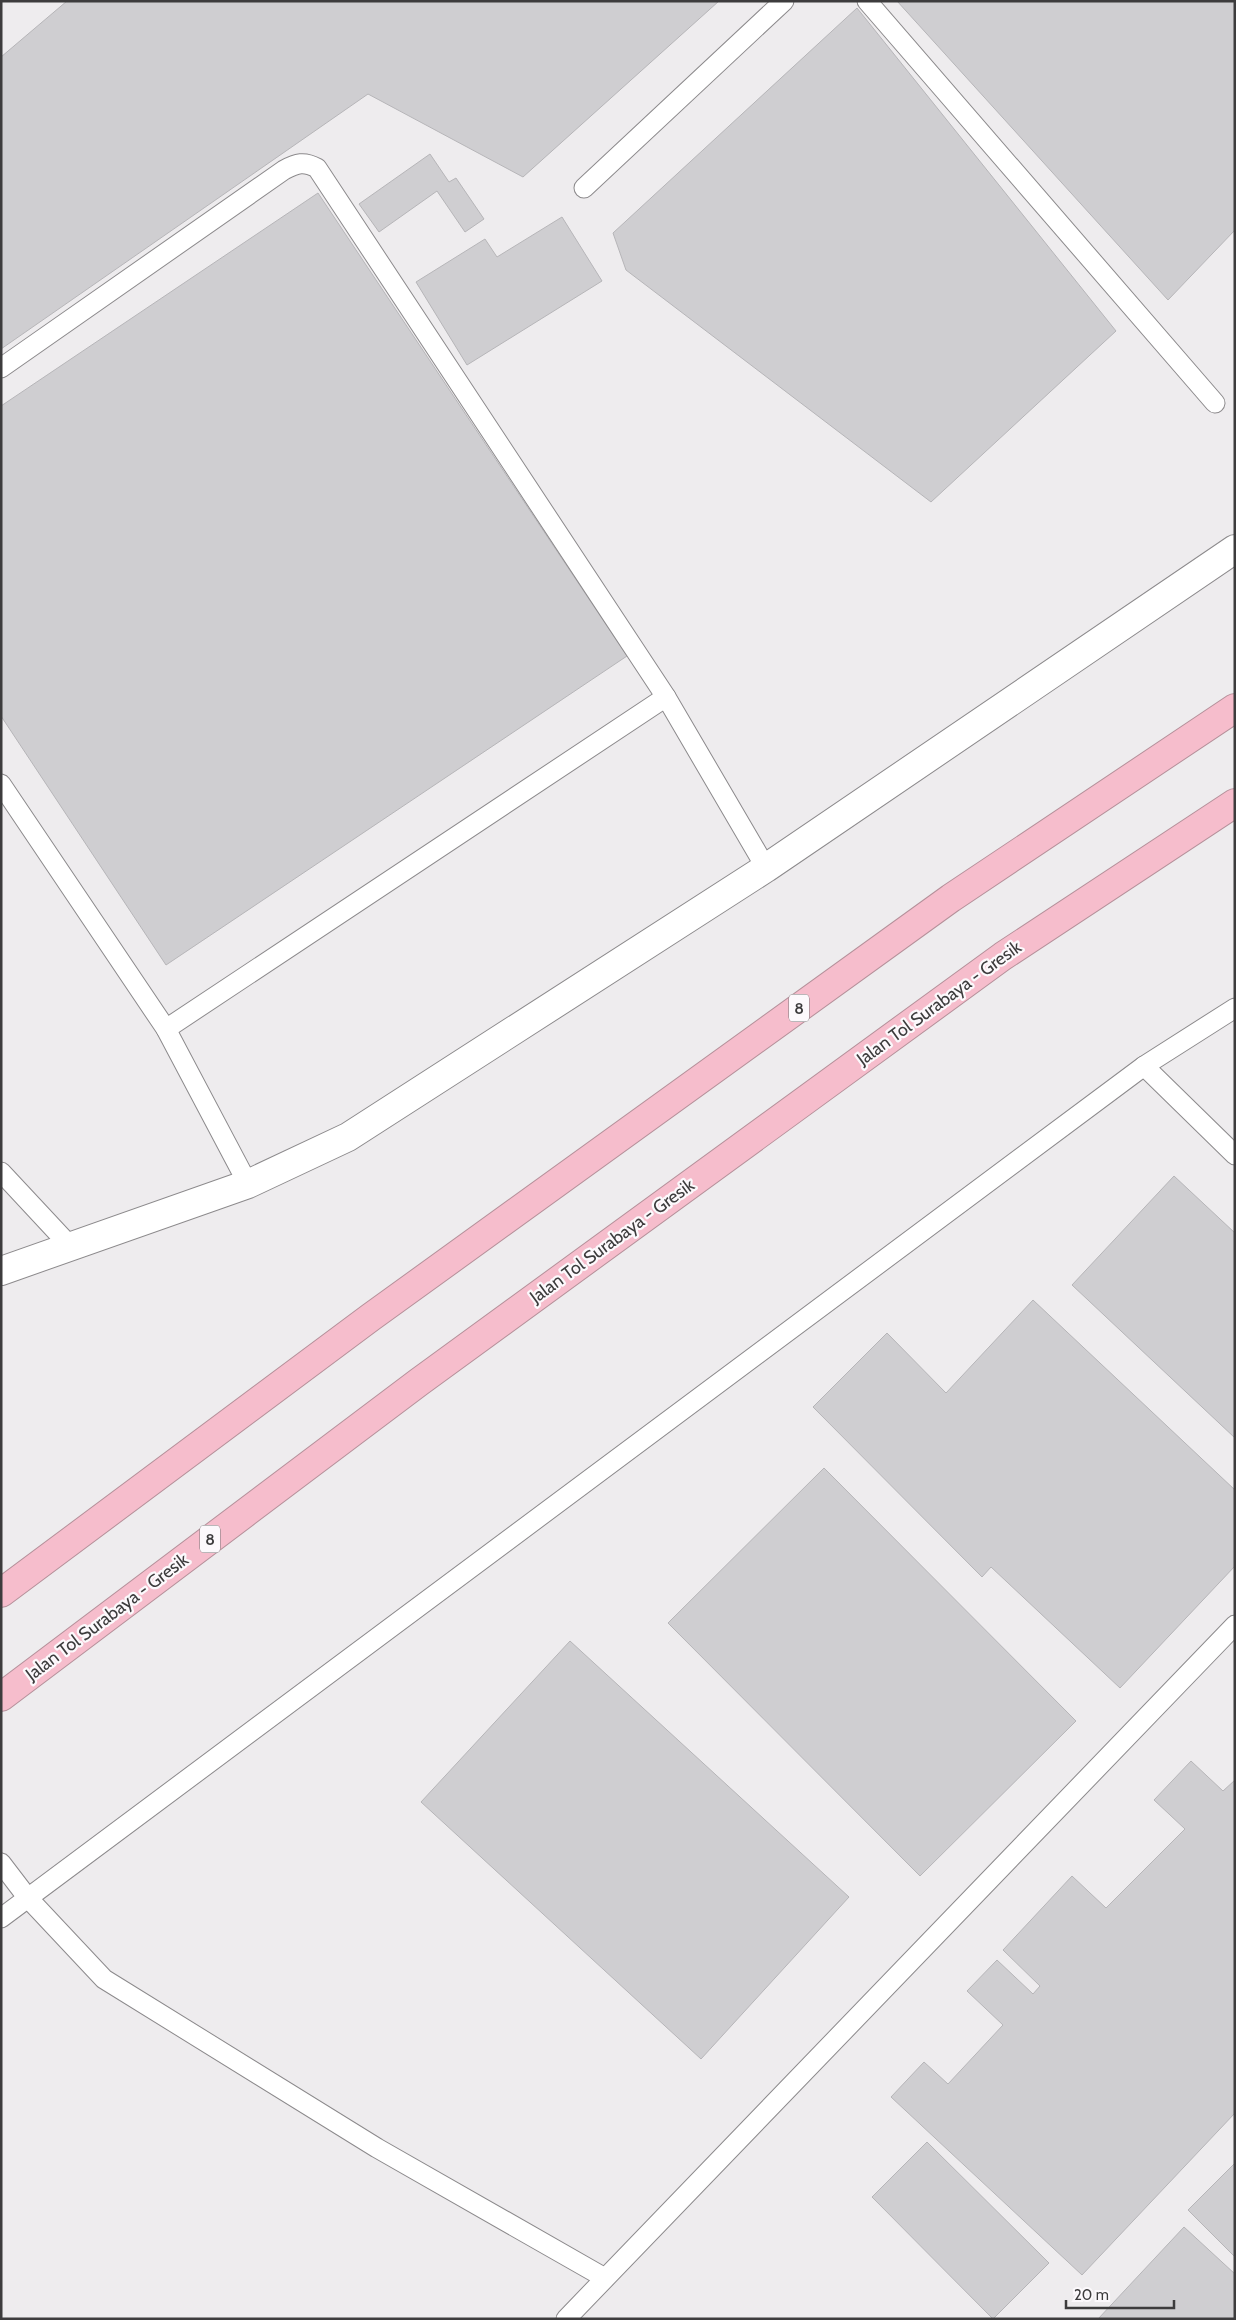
<svg xmlns="http://www.w3.org/2000/svg" width="1236" height="2320" font-family="Cabin,sans-serif">
  <style>
    .building { fill: #cfced1; stroke: #b6b5b8 }
    .lines { fill: none; stroke-linecap: round; stroke-linejoin: round }
    .lane-casing { stroke: #8c8a8c; stroke-width: 21 }
    .street-casing { stroke: #8c8a8c; stroke-width: 30 }
    .highway-casing { stroke: #b5909a; stroke-width: 30 }
    .lane { stroke: #fff; stroke-width: 19 }
    .street { stroke: #fff; stroke-width: 28 }
    .highway { stroke: #f6bdcc; stroke-width: 28 }
    .labels { text-anchor: middle; dominant-baseline: central; stroke-width: 4.5; stroke-linejoin: round; paint-order: stroke }
    .shield { fill: #fcf9fc; stroke: #767576; stroke-width: 1 }
    .shield-label { font-size: 16px; font-weight: bold; fill: #3d3c3d }
    .street-label { font-size: 18px; fill: #3d3c3d; stroke: #fcf9fc }
  </style>
  <rect width="100%" height="100%" fill="#eeecee"/>
  <!-- building -->
  <g class="building">
    <polygon points="67,1 719,1 523,177 368,94 1,349 1,57"/>
    <polygon points="897,1 1235,1 1235,230 1168,300"/>
    <polygon points="857,8 1116,331 931,502 626,270 613,233"/>
    <polygon points="430,154 449,182 456,178 484,219 465,232 437,191 379,232 359,204"/>
    <polygon points="318,193 627,656 166,965 1,716 1,406"/>
    <polygon points="562,217 602,281 467,365 416,282 485,239 497,257"/>
    <polygon points="1174,1176 1235,1233 1235,1438 1072,1285"/>
    <polygon points="1033,1300 1235,1490 1235,1566 1120,1688 991,1567 982,1577 813,1407 887,1333 946,1393"/>
    <polygon points="824,1468 1076,1721 920,1876 668,1623"/>
    <polygon points="570,1641 849,1897 701,2059 421,1802"/>
    <polygon points="1191,1761 1223,1791 1235,1780 1235,2113 1082,2275 891,2097 924,2062 948,2084 1003,2025 967,1991 997,1960 1033,1994 1040,1986 1003,1950 1072,1876 1106,1908 1185,1829 1154,1800"/>
    <polygon points="927,2142 1049,2263 993,2319 872,2197"/>
    <polygon points="1235,2163 1235,2257 1188,2210"/>
    <polygon points="1184,2227 1235,2274 1235,2319 1098,2319"/>
  </g>
  <g class="lines">
    <!-- lane casing -->
    <g class="lane-casing">
      <g id="lane">
        <polyline points="867,1 1215,403"/>
        <polyline points="584,188 784,1"/>
        <path d="M1 368 284 170C297 163 304 161 317 168L666 697 766 868"/>
        <polyline points="1,784 166,1029 248,1184"/>
        <polyline points="166,1029 666,697"/>
        <polyline points="1144,1066 1235,1155"/>
        <polyline points="1,1172 71,1247"/>
        <polyline points="1,1863 27,1897 104,1979 377,2148 605,2278"/>
        <polyline points="1,1918 1144,1066 1235,1008"/>
        <polyline points="566,2319 1235,1625"/>
      </g>
    </g>
    <!-- street casing -->
    <g class="street-casing">
      <polyline id="street" points="1,1271 248,1184 348,1137 766,868 1235,549"/>
    </g>
    <!-- highway casing -->
    <g class="highway-casing">
      <g id="highway">
        <polyline points="1,1593 371,1317 951,898 1235,708"/>
        <polyline points="1,1697 419,1382 1003,956 1235,803"/>
      </g>
    </g>
    <!-- lane -->
    <use href="#lane" class="lane"/>
    <!-- street -->
    <use href="#street" class="street"/>
    <!-- highway -->
    <use href="#highway" class="highway"/>
  </g>
  <g class="labels">
    <!-- shield labels -->
    <g class="shield">
      <rect x="789" y="994.5" width="20" height="27" rx="4"/>
      <rect x="200" y="1525.5" width="20" height="27" rx="4"/>
    </g>
    <g class="shield-label">
      <text x="799" y="1008">8</text>
      <text x="210" y="1539">8</text>
    </g>
    <!-- street labels -->
    <g class="street-label">
      <text transform="translate(939 1003) rotate(-36)">Jalan Tol Surabaya - Gresik</text>
      <text transform="translate(612 1241) rotate(-36)">Jalan Tol Surabaya - Gresik</text>
      <text transform="translate(107 1617) rotate(-37)">Jalan Tol Surabaya - Gresik</text>
    </g>
  </g>
  <!-- border -->
  <rect width="1236" height="2320" fill="none" stroke="#3d3c3d" stroke-width="5"/>
  <!-- scale -->
  <path d="M1066 2300v8h108v-8" fill="none" stroke="#3d3c3d" stroke-width="2.5"/>
  <text x="1074" y="2300" font-size="15" fill="#3d3c3d" stroke="#fcf9fc" stroke-width="4" paint-order="stroke">20 m</text>
</svg>
